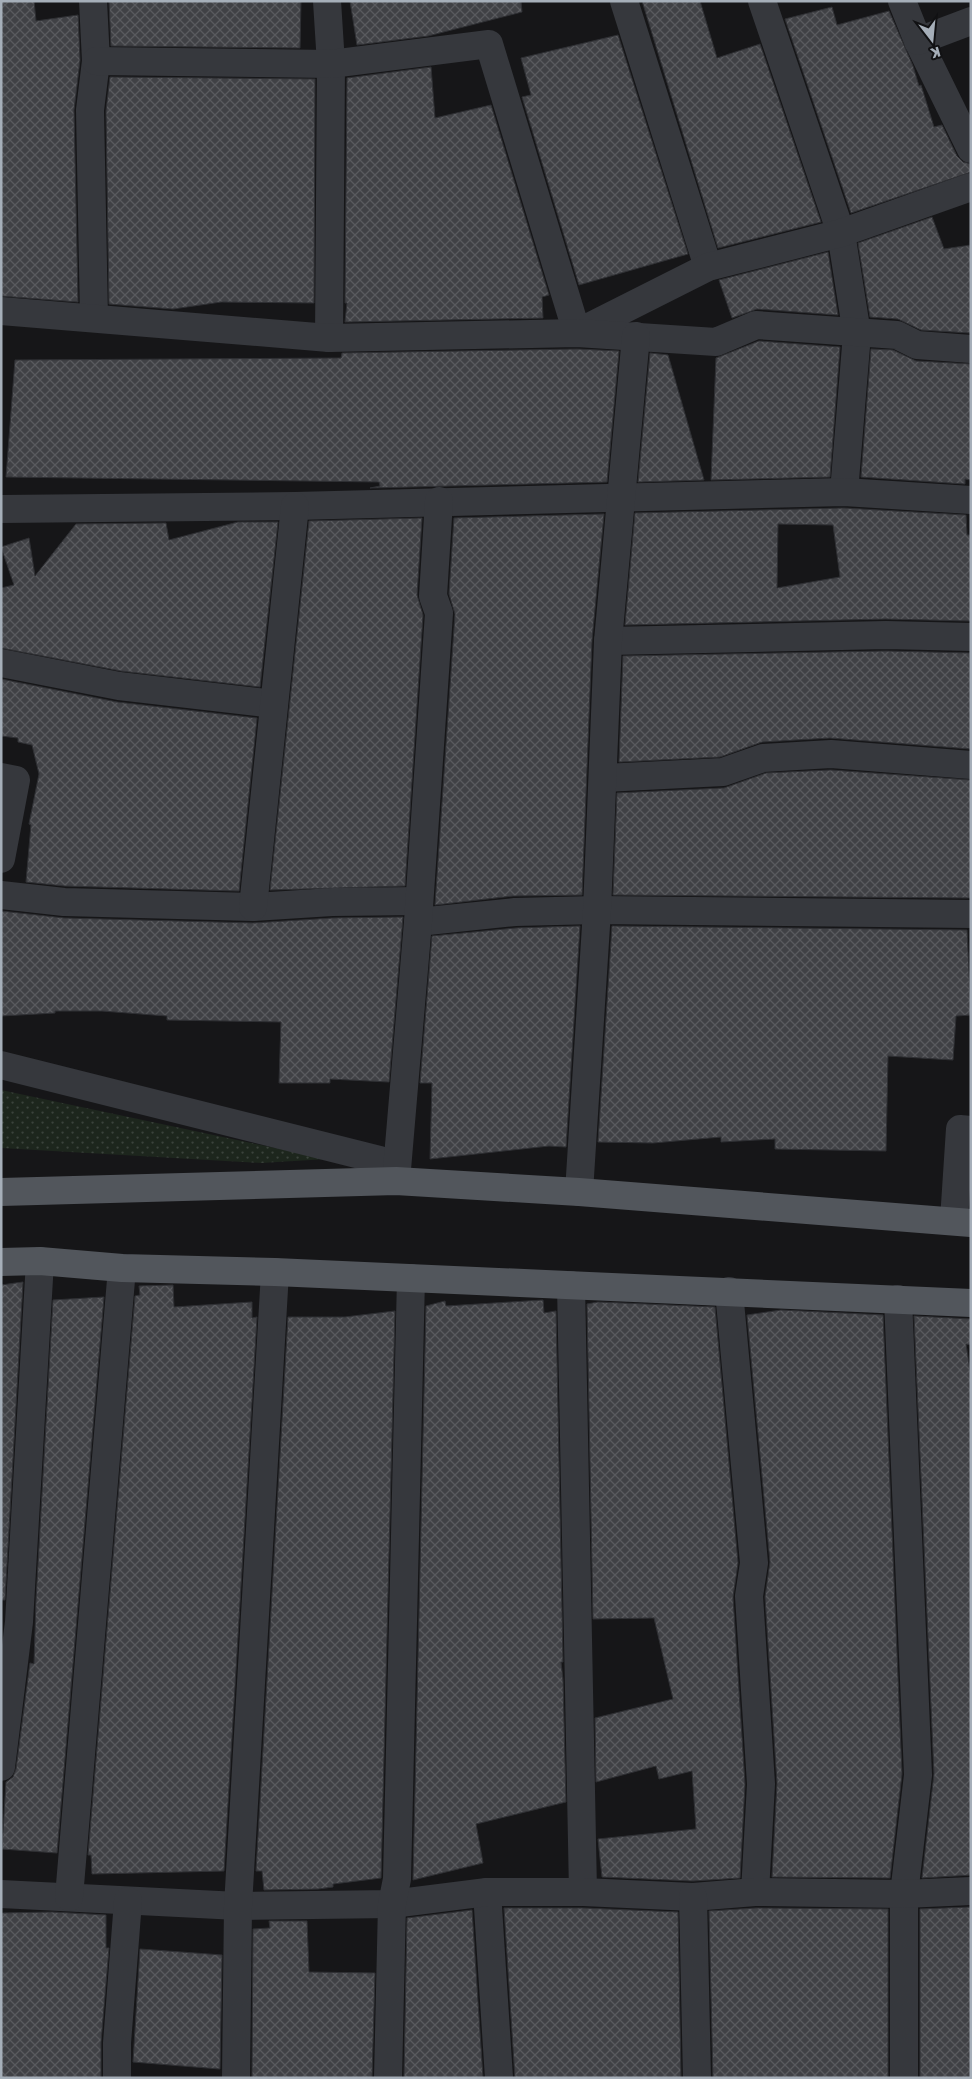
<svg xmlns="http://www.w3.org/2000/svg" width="972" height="2079" font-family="Rubik,sans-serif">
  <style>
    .grass { fill: url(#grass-dots) }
    .building { fill: url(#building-cross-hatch); stroke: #2f3034; fill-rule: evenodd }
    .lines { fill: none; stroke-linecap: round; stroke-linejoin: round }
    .minor { stroke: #36383d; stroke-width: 28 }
    .major { stroke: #52565c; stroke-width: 28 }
  </style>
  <defs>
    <pattern id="grass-dots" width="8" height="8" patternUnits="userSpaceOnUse" patternTransform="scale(1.25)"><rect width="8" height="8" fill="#1d261d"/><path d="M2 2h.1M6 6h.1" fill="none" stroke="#3b433c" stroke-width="1.8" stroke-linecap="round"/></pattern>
    <pattern id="building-cross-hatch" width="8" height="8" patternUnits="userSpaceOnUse" patternTransform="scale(1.25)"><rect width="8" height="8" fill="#404145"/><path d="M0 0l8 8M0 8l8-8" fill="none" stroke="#595a5e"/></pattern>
  </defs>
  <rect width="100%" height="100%" fill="#161618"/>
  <!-- grass -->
  <polygon class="grass" points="1,1090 327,1159 261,1163 1,1148"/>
  <!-- building -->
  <g class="building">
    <polygon points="1,1 34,1 36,21 78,15 80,60 74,110 78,302 1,296"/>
    <polygon points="109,1 301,1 300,48 111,46"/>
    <polygon points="350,1 521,1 522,12 428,36 357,45"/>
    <polygon points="642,1 700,1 717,58 760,44 821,222 718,248"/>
    <polygon points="832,7 837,25 889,11 913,66 919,86 921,85 934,127 942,125 957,156 963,162 971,164 971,172 851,213 785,19"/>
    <polygon points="618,35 688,254 579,285 522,97 531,95 521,58"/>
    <polygon points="431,67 435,118 491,105 549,295 542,297 543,318 345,322 347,303 345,303 347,78"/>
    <polygon points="110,77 315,79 314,303 221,302 173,309 109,304 106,111"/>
    <polygon points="932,217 944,249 971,245 971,333 921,330 898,319 870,317 858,243"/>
    <polygon points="828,252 838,315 757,309 732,318 719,280"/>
    <polygon points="759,341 840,347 830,477 711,480 716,358"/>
    <polygon points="577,349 619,351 607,482 370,488 380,486 379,482 6,477 15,360 341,358 342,353"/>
    <polygon points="871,349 893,350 916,361 971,364 971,480 965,479 965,484 861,477"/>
    <polygon points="650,353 668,355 704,480 638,482"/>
    <path d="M844 508 966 515 967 535H971V621L886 619 625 625 635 513ZM778 524 833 525 840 577 777 588Z"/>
    <polygon points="604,514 592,640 582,895 513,896 435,905 455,614 449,594 454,518"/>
    <polygon points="422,518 417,595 423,615 405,886 270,890 309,521"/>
    <polygon points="238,522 278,522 260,687 121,671 1,648 1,588 14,585 1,547 29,538 35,576 76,524 166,523 169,540"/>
    <polygon points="886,651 970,653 971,749 830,738 762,742 720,757 619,762 623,656"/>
    <polygon points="1,679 117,702 257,718 239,891 65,886 26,882 31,825 29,824 39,774 32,745 18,742 18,738 1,736"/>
    <polygon points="831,770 971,780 971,898 613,895 617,793 724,788 766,773"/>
    <polygon points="1,911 64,918 253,923 333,918 403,917 389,1082 330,1079 330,1083 279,1083 281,1022 167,1020 167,1016 102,1011 55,1011 55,1013 1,1016"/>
    <polygon points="580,926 566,1147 549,1146 430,1159 432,1083 420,1083 432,936 516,928"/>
    <polygon points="612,926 967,930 971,1015 956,1016 953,1060 888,1056 886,1151 775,1149 775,1139 721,1142 721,1137 653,1143 598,1142"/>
    <polygon points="23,1282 5,1600 1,1600 1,1285"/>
    <polygon points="173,1285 174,1307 252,1302 252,1318 257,1317 224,1871 92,1874 91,1855 88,1855 135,1296 140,1295 139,1286"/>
    <polygon points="104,1297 57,1853 2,1849 6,1782 13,1777 16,1769 30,1663 34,1664 36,1600 53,1300"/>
    <polygon points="543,1300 544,1313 556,1311 563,1662 561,1662 563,1680 566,1802 476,1824 483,1863 413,1880 426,1306 445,1301 446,1306"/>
    <polygon points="598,1302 715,1307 738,1563 733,1597 745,1784 740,1878 693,1881 602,1877 598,1839 696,1829 692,1771 659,1779 656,1766 596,1782 595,1718 673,1699 654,1618 593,1619 587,1304"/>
    <polygon points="781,1310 883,1315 902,1774 890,1878 772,1877 777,1783 765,1597 770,1562 747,1315"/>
    <polygon points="395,1311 381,1878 333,1884 333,1887 318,1889 264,1890 262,1871 256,1871 288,1317 345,1317"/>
    <polygon points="914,1316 971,1319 971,1345 966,1344 971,1377 971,1875 922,1878 934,1774"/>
    <polygon points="971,1907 971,2078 920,2078 920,1909"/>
    <polygon points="504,1908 583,1908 678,1912 681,2078 515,2078"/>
    <polygon points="756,1908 888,1909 888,2078 713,2078 709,1911"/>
    <polygon points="472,1910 483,2078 404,2078 407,1918"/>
    <polygon points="52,1912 106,1915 106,1948 109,1948 101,2042 101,2078 1,2078 1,1913"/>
    <polygon points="269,1921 307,1921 309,1972 375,1973 372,2078 252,2078 253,1929 270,1928"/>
    <polygon points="140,1949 222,1955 220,2069 133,2062"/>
  </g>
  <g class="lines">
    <!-- minor -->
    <g class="minor">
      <polyline points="93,1 96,61 90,110 94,318"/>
      <polyline points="327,1 331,64 329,338"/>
      <polyline points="624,1 708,267"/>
      <polyline points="762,1 841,233 857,334 844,492"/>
      <polyline points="902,1 918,41 971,149"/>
      <polyline points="918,41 971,21"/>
      <polyline points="96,61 331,64 489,44 577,333 708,267 841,233 971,187"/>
      <polyline points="1,311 329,338 577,333 716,342 756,325 897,335 917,345 971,349"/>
      <polyline points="1,509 295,506 844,492 971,500"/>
      <polyline points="608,641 886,635 971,637"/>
      <polyline points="1,663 119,686 274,704"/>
      <polyline points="1,777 16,780 1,859"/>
      <polyline points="604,778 723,772 763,758 831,754 971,765"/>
      <polyline points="1,895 64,902 253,907 332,902 419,901"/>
      <polyline points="253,907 295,506"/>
      <polyline points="418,922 515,912 597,910 971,914"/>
      <polyline points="1,1065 380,1160 391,1181"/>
      <polyline points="396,1181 418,922 439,613 433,596 439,501"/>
      <polyline points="579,1192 597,910 608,641 636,336"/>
      <polyline points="954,1220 960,1129 971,1130"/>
      <polyline points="571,1285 583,1892"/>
      <polyline points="729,1291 754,1563 749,1596 761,1784 755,1892"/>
      <polyline points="898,1299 918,1775 904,1894 904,2078"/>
      <polyline points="1,1767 19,1622 40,1261"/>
      <polyline points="487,1892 499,2078"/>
      <polyline points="1,1894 238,1906 392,1904 487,1892 583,1892 693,1897 755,1892 904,1894 971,1891"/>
      <polyline points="69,1897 122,1268"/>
      <polyline points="693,1897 697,2078"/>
      <polyline points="117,2078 117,2043 128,1901"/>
      <polyline points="236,2078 238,1906 275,1272"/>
      <polyline points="388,2078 392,1904 397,1879 411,1278"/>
    </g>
    <!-- major -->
    <g class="major">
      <polyline points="1,1192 396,1181 579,1192 971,1223"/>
      <polyline points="1,1262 40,1261 122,1268 275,1272 971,1303"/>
    </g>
  </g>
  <!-- border -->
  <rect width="972" height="2079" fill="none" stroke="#a6afb9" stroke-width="5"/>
  <!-- north arrow -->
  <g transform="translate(932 40) rotate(164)" stroke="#111113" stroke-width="4" paint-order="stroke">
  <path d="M0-4L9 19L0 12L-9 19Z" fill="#a6afb9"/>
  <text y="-8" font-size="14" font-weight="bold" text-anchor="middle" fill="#a6afb9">K</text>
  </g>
</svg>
